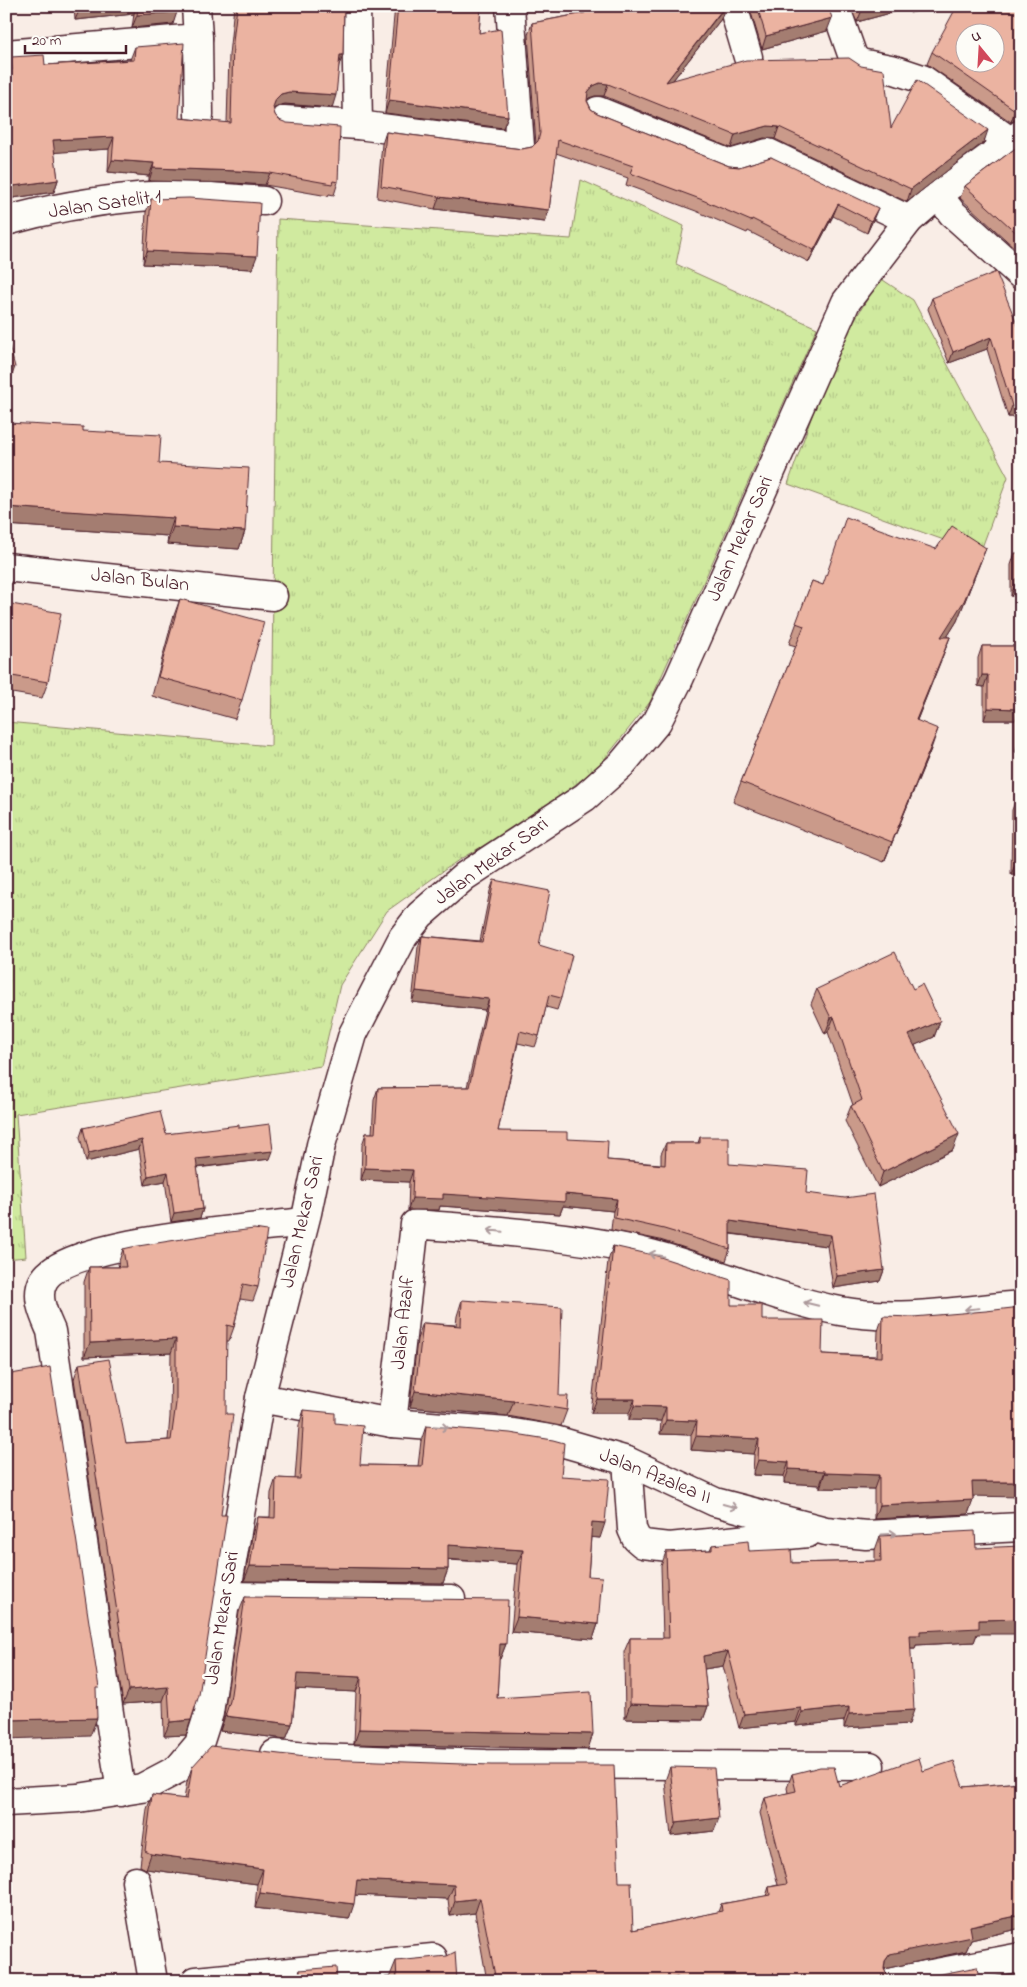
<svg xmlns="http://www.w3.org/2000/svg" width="1027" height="1987" font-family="'Indie Flower',sans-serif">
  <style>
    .grass { fill: url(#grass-tufts); stroke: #8d8465 }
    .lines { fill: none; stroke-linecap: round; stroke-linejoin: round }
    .street-casing { stroke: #4a1f2b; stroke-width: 31 }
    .secondary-casing { stroke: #4a1f2b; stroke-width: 31 }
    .street { stroke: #fdfcf7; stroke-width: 28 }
    .secondary { stroke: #fdfcf7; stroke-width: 28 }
    .wall { fill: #ca9a8a; stroke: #4a1f2b }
    .shaded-wall { fill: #a47d71; stroke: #4a1f2b }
    .building { fill: #ebb3a1; stroke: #4a1f2b; fill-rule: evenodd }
    .oneway { stroke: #ac999b }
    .labels { text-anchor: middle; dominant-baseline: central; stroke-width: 5; stroke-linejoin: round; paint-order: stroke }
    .street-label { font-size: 20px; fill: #4a1f2b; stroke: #fdfcf7 }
  </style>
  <defs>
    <pattern id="grass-tufts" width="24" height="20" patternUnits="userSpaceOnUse" patternTransform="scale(1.25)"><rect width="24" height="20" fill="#d0ea9f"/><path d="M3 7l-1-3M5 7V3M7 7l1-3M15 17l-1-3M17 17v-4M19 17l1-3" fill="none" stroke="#b4c889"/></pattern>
  </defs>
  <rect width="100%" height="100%" fill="#f9ede6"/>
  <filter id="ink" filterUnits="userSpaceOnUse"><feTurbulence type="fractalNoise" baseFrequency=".02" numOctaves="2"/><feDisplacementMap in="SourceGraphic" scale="10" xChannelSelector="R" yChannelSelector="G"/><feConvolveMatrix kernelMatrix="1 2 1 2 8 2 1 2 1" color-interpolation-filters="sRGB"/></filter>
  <g filter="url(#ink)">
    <!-- grass -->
    <g class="grass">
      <polygon points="581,180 684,226 676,264 817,328 650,702 599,766 531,819 460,859 387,911 340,985 321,1066 16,1114 26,1257 6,1259 6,722 271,746 278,219 571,239"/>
      <polygon points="880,278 913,300 1008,477 980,553 788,484 816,404 843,339"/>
    </g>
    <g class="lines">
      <!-- street casing -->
      <g class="street-casing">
        <g id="street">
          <polyline points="356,6 358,125"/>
          <polyline points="733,6 748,57"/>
          <polyline points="835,6 853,57 860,63 895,70 922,79 1010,141"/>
          <polyline points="198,38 199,115"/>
          <polyline points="6,54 198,38 196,6"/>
          <polyline points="598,111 730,164 768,153 909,220"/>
          <polyline points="284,120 358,125 520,146 510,6"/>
          <polyline points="938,195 952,213 1021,275"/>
          <path d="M6 221C48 209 94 201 138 197 179 193 222 198 264 201"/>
          <polyline points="6,567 273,596"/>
          <polyline points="260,1398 392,1423 507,1432 551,1439 627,1461 715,1502 826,1531 866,1535 1021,1527"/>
          <path d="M392 1423 415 1224C486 1230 559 1234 629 1249 701 1264 767 1297 840 1311 898 1322 962 1310 1021 1305"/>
          <polyline points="627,1461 632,1529 636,1538 643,1544 669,1547 808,1533"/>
          <polyline points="226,1596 451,1599"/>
          <polyline points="275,1754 317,1758 486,1764 870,1766"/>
          <path d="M121 1792 51 1331C45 1317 34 1296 44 1280 67 1241 256 1228 304 1222"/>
          <polyline points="136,1881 153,1981"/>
          <polyline points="196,1981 433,1958"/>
          <polyline points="894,1981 1021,1957"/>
        </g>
      </g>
      <!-- secondary casing -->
      <g class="secondary-casing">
        <polyline id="secondary" points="6,1802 78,1798 142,1788 178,1769 199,1744 209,1713 226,1596 260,1398 307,1213 321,1145 353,1034 403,937 420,915 465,876 585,797 622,764 657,722 679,679 846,302 909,220 938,195 1021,134"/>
      </g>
      <!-- street -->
      <use href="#street" class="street"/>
      <!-- secondary -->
      <use href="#secondary" class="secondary"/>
    </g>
    <!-- wall -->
    <g class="wall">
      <polygon points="74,6 177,6 173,24 132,28 134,14 75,20"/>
      <polygon points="234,6 344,6 343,55 339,65 332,108 285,104 277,106 273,109 275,115 338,182 334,195 329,194 328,196 265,185 234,183 149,181 149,176 108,172 109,149 54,152 58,180 54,192 6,199 6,70 11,57 45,65 130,60 135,47 179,118 227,123 229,55"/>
      <polygon points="395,6 481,6 479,33 508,116 503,128 385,113"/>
      <polygon points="578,6 725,6 721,19 673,80 891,128 984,142 907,202 775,139 764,138 731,148 604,96 595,96 589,98 587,100 591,109 597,113 729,166 739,167 771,157 873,220 867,233 833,216 809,262 748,231 747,233 696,211 626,185 628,178 556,153 549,210 545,222 435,209 377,198 382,144 386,132 522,149 532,147 536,144 528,35 532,23 579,14"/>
      <polygon points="749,6 828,6 827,31 762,49"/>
      <polygon points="850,6 938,6 910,13 909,8 857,22"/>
      <polygon points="1021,6 1021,119 1011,122 927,64 932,52"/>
      <polygon points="1021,144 1021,247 1017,250 960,198 965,186"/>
      <polygon points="151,199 252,269 143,264 146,212"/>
      <polygon points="932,298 1021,334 1021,417 1008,417 987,349 949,363 928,309"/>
      <polygon points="7,423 83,431 159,463 245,531 239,549 167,544 168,536 6,525 6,426"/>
      <polygon points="986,548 957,621 947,637 950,637 917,720 931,749 884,862 733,802 741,782 796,646 789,644 812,581 822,585 936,549"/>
      <polygon points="1015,553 1021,596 1011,596 1011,565"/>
      <polygon points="180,599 242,700 235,719 152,696 173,618"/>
      <polygon points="6,603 48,682 42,698 6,692"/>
      <polygon points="982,646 1021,646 1021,752 1015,752 1015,720 984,720 984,687 978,686 978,658"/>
      <polygon points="1017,797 1021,875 1011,875 1012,810"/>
      <polygon points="494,880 539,945 561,998 557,1010 546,1007 539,1036 535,1047 518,1043 498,1131 567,1139 607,1160 661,1164 661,1154 666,1143 698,1143 700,1137 729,1164 806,1193 884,1270 880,1281 833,1288 827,1246 730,1234 730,1249 726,1261 660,1240 611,1230 613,1211 563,1206 560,1214 440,1206 439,1210 408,1210 409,1182 361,1180 362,1145 366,1133 372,1133 374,1100 378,1088 467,1087 485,1010 412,1002 418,947 422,936 480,941 490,891"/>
      <polygon points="817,989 913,989 940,1021 934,1037 915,1045 953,1150 878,1187 845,1121 851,1106 853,1105 828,1032 825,1034 811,1004"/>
      <polygon points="83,1128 166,1134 239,1128 270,1159 197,1168 203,1209 200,1218 171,1222 165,1181 145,1185 139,1149 86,1162 80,1137"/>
      <polygon points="613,1246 731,1305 762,1320 822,1354 877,1356 878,1331 883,1316 973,1496 973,1500 968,1514 874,1519 874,1489 820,1488 820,1485 784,1483 784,1476 753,1475 754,1454 691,1450 691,1435 660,1434 661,1421 629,1420 629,1413 591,1413 608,1261"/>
      <polygon points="123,1249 258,1287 253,1301 240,1299 234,1327 229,1341 227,1341 186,1735 164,1736 163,1701 123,1704 74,1379 79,1364 126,1443 168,1440 170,1417 171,1353 84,1357 84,1282 89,1267 119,1267 118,1264"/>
      <polygon points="462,1300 559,1396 567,1410 561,1426 508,1416 410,1407 417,1339 423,1323 456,1325 457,1316"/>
      <polygon points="304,1410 335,1423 360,1465 418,1466 421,1441 426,1426 561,1476 600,1538 591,1537 588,1576 598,1624 593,1639 511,1632 517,1564 448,1560 448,1569 443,1583 244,1581 253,1531 258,1517 270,1517 271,1493 276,1478 295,1479 299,1425"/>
      <polygon points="880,1536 976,1548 977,1634 974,1642 916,1645 915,1649 910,1649 909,1724 844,1728 844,1721 796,1726 796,1722 739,1728 723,1666 704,1669 708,1706 703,1720 625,1719 624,1652 630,1638 663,1638 661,1566 666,1552 710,1550 712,1545 749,1551 792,1563 875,1561 875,1550"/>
      <polygon points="245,1597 506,1644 500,1659 499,1659 497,1698 588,1749 354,1744 356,1692 296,1689 292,1724 286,1739 220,1731 224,1715 239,1612"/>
      <polygon points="192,1767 619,1882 633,1930 718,1912 721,1904 766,1896 769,1887 778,1885 760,1813 765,1798 788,1793 787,1788 792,1774 839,1786 923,1771 963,1787 1021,1782 1021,1928 971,1940 966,1951 884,1969 888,1977 894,1981 487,1981 475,1913 450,1916 448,1899 355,1895 349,1919 255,1908 257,1884 146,1869 140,1866 147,1809 152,1795 184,1799 187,1782"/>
      <polygon points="670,1767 714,1831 671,1836 665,1781"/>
      <polygon points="396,1961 457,1981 389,1981 389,1978"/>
      <polygon points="300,1970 337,1981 296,1981"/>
    </g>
    <!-- shaded-wall -->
    <g class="shaded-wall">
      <polygon points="93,6 136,6 134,14 75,20 80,8"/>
      <polygon points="875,6 909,6 909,8 857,22 862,10"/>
      <polygon points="913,6 938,6 910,13"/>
      <polygon points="725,7 721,19 662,94 666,82"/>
      <polygon points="177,12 173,24 132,28 137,15"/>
      <polygon points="832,18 827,31 762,49 766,36"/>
      <polygon points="340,55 343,55 338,67"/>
      <polygon points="600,83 608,84 604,96 595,96 589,98 584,105 588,92 593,86"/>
      <polygon points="289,92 336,95 332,108 285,104 277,106 271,111 276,99 281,94"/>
      <polygon points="389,100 508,116 503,128 385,113"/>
      <polygon points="1021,108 1021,116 1020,118 1011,122 1015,110"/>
      <polygon points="768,126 779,127 775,139 764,138 731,148 735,135"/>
      <polygon points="988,130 984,142 907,202 911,189"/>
      <polygon points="114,137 109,149 48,153 53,140"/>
      <polygon points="112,160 154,163 149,176 108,172"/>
      <polygon points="153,168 238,171 270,173 265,185 234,183 149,181"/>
      <polygon points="58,180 54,192 6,199 6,187"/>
      <polygon points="439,197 549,210 545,222 435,209"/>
      <polygon points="838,204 833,216 809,262 814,250"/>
      <polygon points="878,208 873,220 867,233 871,221"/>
      <polygon points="1021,239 1021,247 1017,250"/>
      <polygon points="147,251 257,256 252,269 143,264"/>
      <polygon points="991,337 987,349 949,363 953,352"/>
      <polygon points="15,367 8,386 6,386 6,369"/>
      <polygon points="1012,406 1021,406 1021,417 1008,417"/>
      <polygon points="6,507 87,512 174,518 168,536 6,525"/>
      <polygon points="173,527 245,531 239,549 167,544"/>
      <polygon points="986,548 957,621 934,658 941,637"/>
      <polygon points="1015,584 1021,584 1021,596 1011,596"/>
      <polygon points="950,637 942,658 909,740 916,720"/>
      <polygon points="982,675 988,675 984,687 978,686"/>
      <polygon points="988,708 1020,709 1015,720 984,720"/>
      <polygon points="938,729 931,749 884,862 892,842"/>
      <polygon points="1019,741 1021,741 1021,752 1015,752"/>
      <polygon points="1016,862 1021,862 1021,875 1011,875"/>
      <polygon points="416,991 489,999 485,1010 412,1002"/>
      <polygon points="834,1017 828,1032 825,1034 831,1018"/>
      <polygon points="940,1021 934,1037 904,1050 909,1035"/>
      <polygon points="959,1134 953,1150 878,1187 883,1172"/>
      <polygon points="142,1140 139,1149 86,1162 89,1153"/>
      <polygon points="273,1151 270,1159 193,1168 196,1159"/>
      <polygon points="365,1168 413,1170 409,1182 361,1180"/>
      <polygon points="168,1172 165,1181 145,1185 148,1176"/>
      <polygon points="443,1194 565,1194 617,1199 613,1211 563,1206 560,1214 440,1206 439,1210 408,1210 412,1198"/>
      <polygon points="203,1209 200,1218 171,1222 174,1213"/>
      <polygon points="730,1221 831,1235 827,1246 726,1233"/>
      <polygon points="884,1270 880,1281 833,1288 837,1276"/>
      <polygon points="176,1339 171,1353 84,1357 90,1343"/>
      <polygon points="415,1391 514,1401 508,1416 410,1407"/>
      <polygon points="597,1399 635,1399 629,1413 591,1413"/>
      <polygon points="634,1406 666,1407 661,1421 629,1420"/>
      <polygon points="666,1420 697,1421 691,1435 660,1434"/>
      <polygon points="696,1436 759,1439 754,1454 691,1450"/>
      <polygon points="758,1460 789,1462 784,1476 753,1475"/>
      <polygon points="789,1469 825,1471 820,1485 784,1483"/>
      <polygon points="825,1473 879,1475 874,1489 820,1488"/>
      <polygon points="972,1482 1021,1482 1021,1497 967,1496"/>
      <polygon points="973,1500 968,1514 874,1519 879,1505"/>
      <polygon points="592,1522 605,1523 600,1538 587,1537"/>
      <polygon points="448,1545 523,1550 517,1564 443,1559"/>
      <polygon points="250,1566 448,1569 443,1583 244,1581"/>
      <polygon points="517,1617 598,1624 593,1639 511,1632"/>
      <polygon points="1021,1619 1021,1634 977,1634 974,1642 916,1645 915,1649 904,1649 910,1635 920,1631 979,1620"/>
      <polygon points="500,1644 506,1644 500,1659 494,1658"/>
      <polygon points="728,1651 723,1666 698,1670 703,1656"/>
      <polygon points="297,1674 361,1677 356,1692 292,1689"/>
      <polygon points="168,1687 163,1701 123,1704 129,1690"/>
      <polygon points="630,1704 708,1706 703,1720 625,1719"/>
      <polygon points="849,1707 844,1721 796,1726 802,1712"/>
      <polygon points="801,1708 796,1722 739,1728 744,1714"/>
      <polygon points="914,1710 909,1724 844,1728 849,1714"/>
      <polygon points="225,1716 292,1724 286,1739 220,1731"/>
      <polygon points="97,1718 90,1736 6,1739 6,1720"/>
      <polygon points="191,1720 186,1735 164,1736 170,1722"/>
      <polygon points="359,1729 593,1734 588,1749 354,1744"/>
      <polygon points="719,1818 714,1831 671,1836 676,1823"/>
      <polygon points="151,1854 263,1869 257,1884 146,1869"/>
      <polygon points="357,1880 454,1885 448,1899 352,1895"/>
      <polygon points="260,1893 354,1904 349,1919 255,1908"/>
      <polygon points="480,1898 475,1913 450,1916 455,1901"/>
      <polygon points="1021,1915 1021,1928 971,1940 966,1951 884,1969 885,1961 890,1954 970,1926"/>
      <polygon points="677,1977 676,1981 660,1981"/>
    </g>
    <!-- building -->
    <g class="building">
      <polygon points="80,6 93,6 80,8"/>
      <polygon points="138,6 177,6 177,12 137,15"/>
      <polygon points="237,6 344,6 343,55 340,55 336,95 289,92 281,94 276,99 273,107 275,115 279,120 287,123 340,127 338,182 333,181 332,184 270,173 238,171 153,168 154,163 112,160 114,137 53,140 58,180 6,187 6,70 12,70 11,57 44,55 45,65 134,60 135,47 184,43 179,118 231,123 233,42"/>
      <polygon points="398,6 481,6 479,33 501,29 508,116 389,100"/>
      <polygon points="584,6 725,6 666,82 746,60 849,58 861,66 884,70 891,128 917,80 988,130 911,189 779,127 768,126 735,135 608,84 600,83 593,86 588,92 587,101 591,109 597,113 729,166 739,167 771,157 878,208 871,221 838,204 814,250 752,219 751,221 700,199 630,173 633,166 558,140 549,210 439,197 381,186 386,132 522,149 532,147 538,141 540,133 532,23 585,13"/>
      <polygon points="757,6 828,6 832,18 766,36"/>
      <polygon points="860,6 875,6 862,10"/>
      <path d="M957 6H1021V108L1015 110 932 52ZM964 32H994V62H964Z"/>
      <polygon points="1021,144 1021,237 965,186"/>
      <polygon points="189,198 260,203 257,256 147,251 151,199"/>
      <polygon points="996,272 1021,334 1021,406 1012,406 991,337 953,352 932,298"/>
      <polygon points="6,334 15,367 6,369"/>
      <polygon points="7,423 83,427 83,431 161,435 159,463 249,468 245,531 173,527 174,518 6,507 6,439"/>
      <polygon points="846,517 936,549 952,526 986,548 964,601 941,637 950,637 916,720 938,729 892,842 741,782 804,626 796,623 812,581 823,585"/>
      <rect x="1015" y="553" width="6" height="31"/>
      <polygon points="180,599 264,622 242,700 158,677"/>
      <polygon points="6,603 61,613 48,682 6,675"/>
      <polygon points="982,646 1021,646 1021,741 1019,741 1020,709 988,708 988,675 982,675"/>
      <polygon points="1017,797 1021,797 1021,862 1016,862"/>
      <polygon points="494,880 550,891 539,945 572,955 561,998 549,995 539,1036 520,1031 498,1131 567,1132 567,1139 608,1141 607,1160 665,1165 666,1143 700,1143 700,1137 729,1137 729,1164 808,1170 806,1193 845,1198 874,1194 884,1270 837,1276 831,1235 730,1221 730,1249 664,1229 615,1218 617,1199 565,1194 565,1202 443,1194 443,1199 412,1198 413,1170 365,1168 366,1133 375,1133 378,1088 469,1087 489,999 416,991 422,936 482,942"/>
      <polygon points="895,952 913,989 922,984 940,1021 909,1035 959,1134 883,1172 851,1106 862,1100 834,1017 831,1018 817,989"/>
      <polygon points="160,1111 166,1134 239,1125 239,1128 270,1124 273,1151 196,1159 203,1209 174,1213 168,1172 148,1176 142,1140 89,1153 83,1128"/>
      <polygon points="254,1229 267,1231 258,1287 243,1284 234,1327 227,1325 226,1414 233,1414 221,1515 227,1515 199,1695 191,1720 170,1722 168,1687 129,1690 79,1364 109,1359 126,1443 171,1440 176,1403 176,1339 90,1343 89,1267 126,1267 123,1249 132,1247 214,1234"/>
      <polygon points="613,1246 657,1256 731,1280 731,1305 762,1305 762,1320 823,1320 822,1354 882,1357 883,1316 913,1317 986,1311 1021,1307 1021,1482 972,1482 973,1500 879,1505 879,1475 825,1473 825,1471 789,1469 789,1462 758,1460 759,1439 696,1436 697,1421 666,1420 666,1407 634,1406 635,1399 597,1399"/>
      <polygon points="462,1300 562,1307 559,1396 568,1396 567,1410 514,1401 415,1391 423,1323 461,1326"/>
      <polygon points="50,1367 99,1688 96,1688 97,1718 6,1720 6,1375"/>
      <polygon points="304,1410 335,1413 335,1423 363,1426 360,1465 422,1466 426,1426 510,1433 553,1440 564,1443 561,1476 609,1479 605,1523 592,1522 588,1576 602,1577 598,1624 517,1617 523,1550 448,1545 448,1569 250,1566 258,1517 275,1518 276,1478 300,1479"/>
      <polygon points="975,1531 976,1548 1021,1546 1021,1619 979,1620 979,1628 920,1631 920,1635 910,1635 914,1710 849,1714 849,1707 802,1712 801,1708 744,1714 728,1651 703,1656 708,1706 630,1704 630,1638 669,1638 666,1552 712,1550 712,1545 748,1541 749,1551 791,1549 792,1563 881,1561 880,1536"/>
      <polygon points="245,1597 508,1600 506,1644 500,1644 497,1698 591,1692 593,1734 359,1729 361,1677 297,1674 292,1724 225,1716 230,1701"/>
      <polygon points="211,1746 322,1759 491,1765 614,1765 619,1882 631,1882 633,1930 722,1911 721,1904 770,1895 769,1887 787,1884 765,1798 796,1791 792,1774 820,1767 834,1767 839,1786 919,1758 923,1771 954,1761 963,1787 1021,1782 1021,1915 970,1926 972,1937 890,1954 885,1961 884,1969 888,1977 894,1981 680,1981 680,1979 677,1977 660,1981 496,1981 480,1898 455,1901 454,1885 357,1880 354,1904 260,1893 263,1869 151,1854 145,1851 152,1795 187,1799 192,1767"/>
      <polygon points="670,1767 714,1768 719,1818 676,1823"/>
      <polygon points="455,1952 457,1981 397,1981 396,1961 447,1956"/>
      <polygon points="336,1967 337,1981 300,1981 300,1970"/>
      <polygon points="977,1967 979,1981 906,1981"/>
      <polygon points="241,1977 241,1981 208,1981"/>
    </g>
    <!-- one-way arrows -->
    <defs><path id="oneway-shaft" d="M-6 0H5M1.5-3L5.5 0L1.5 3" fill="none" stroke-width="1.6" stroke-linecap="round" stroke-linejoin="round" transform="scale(1.25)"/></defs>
    <g class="oneway">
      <use href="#oneway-shaft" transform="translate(495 1231) rotate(-174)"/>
      <use href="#oneway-shaft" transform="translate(656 1255) rotate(-168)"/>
      <use href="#oneway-shaft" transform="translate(811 1304) rotate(-166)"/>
      <use href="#oneway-shaft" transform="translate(972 1309) rotate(175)"/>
      <use href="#oneway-shaft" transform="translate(441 1427) rotate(5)"/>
      <use href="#oneway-shaft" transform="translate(730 1506) rotate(15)"/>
      <use href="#oneway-shaft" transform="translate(889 1534) rotate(-3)"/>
    </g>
  </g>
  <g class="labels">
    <!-- street labels -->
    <g class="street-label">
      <text transform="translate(105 205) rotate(-8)">Jalan Satelit 1</text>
      <text transform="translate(741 539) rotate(-66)">Jalan Mekar Sari</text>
      <text transform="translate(140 581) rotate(6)">Jalan Bulan</text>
      <text transform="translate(492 862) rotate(-36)">Jalan Mekar Sari</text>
      <text transform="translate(303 1222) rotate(-77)">Jalan Mekar Sari</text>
      <text transform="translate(404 1323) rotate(-84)">Jalan Azalf</text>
      <text transform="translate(655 1477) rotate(22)">Jalan Azalea II</text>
      <text transform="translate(223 1618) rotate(-81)">Jalan Mekar Sari</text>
    </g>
  </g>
  <!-- margin -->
  <rect width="1027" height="1987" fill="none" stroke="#fdfcf7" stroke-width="25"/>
  <rect x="12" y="12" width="1002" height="1962" fill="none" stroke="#4a1f2b" stroke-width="2" filter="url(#ink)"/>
  <!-- north arrow -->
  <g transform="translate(980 48) rotate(342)"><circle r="24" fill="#fdfcf7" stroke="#b5a4a5"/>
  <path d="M0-4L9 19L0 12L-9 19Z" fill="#d1495b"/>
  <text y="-8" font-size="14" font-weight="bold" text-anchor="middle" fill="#4a1f2b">U</text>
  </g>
  <!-- scale -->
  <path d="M25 45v8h101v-8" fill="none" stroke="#4a1f2b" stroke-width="2.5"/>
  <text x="32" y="45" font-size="15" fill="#4a1f2b" stroke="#fdfcf7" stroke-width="4" paint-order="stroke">20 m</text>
</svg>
